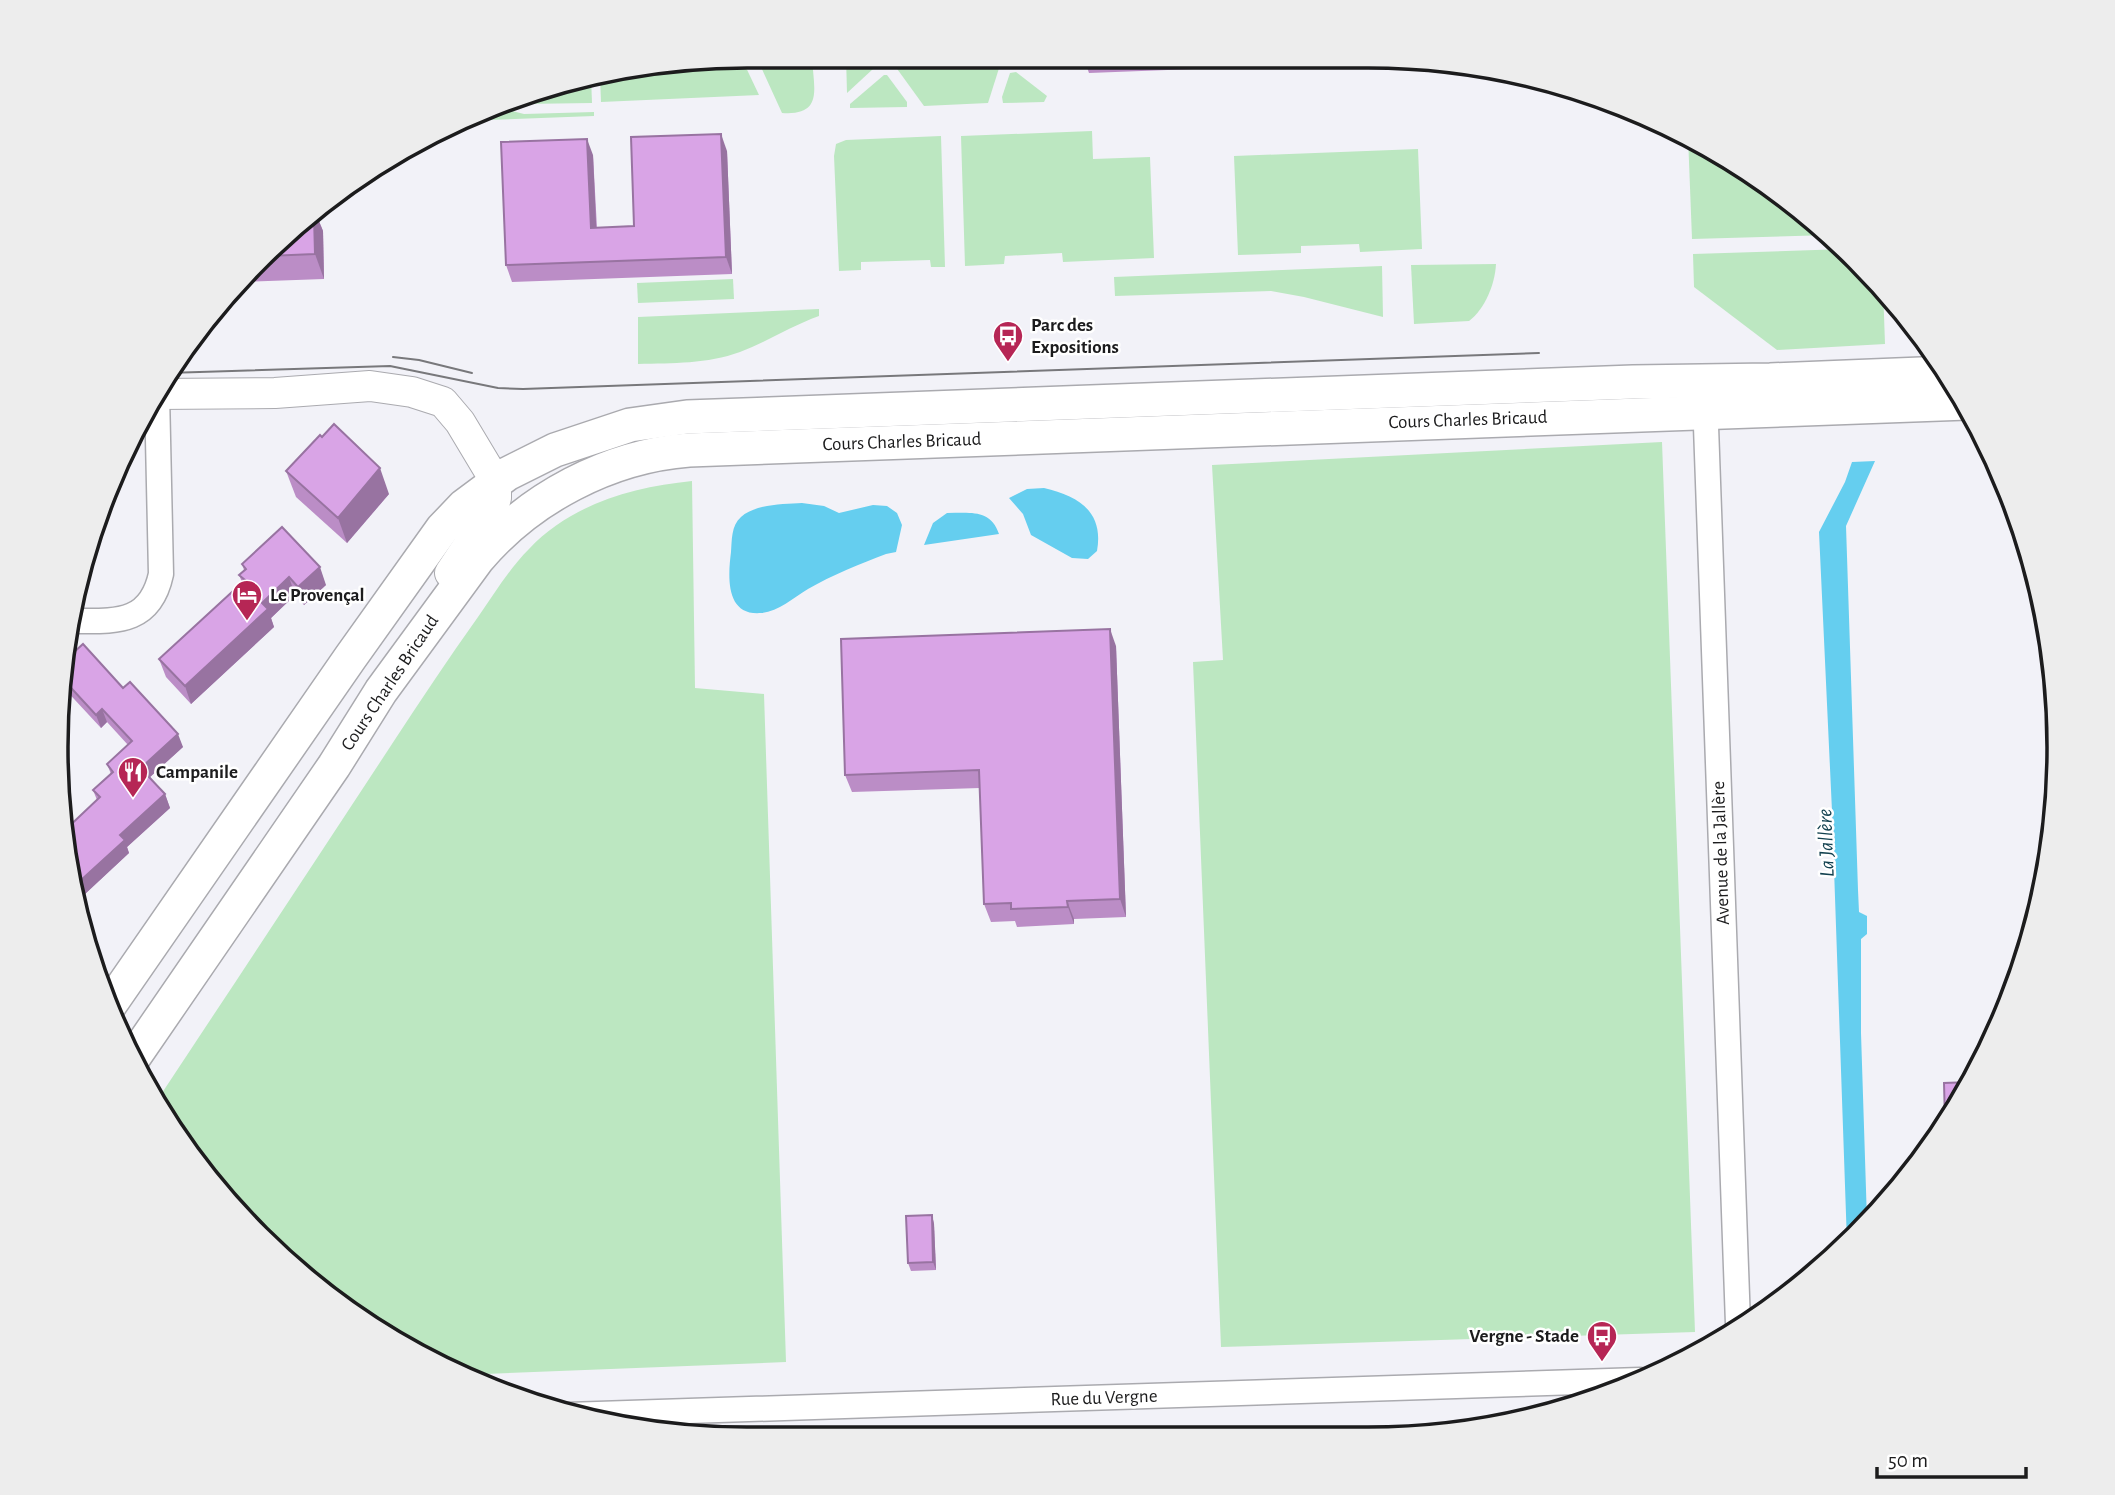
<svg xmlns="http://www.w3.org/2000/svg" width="2115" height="1495" font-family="'Alegreya Sans',sans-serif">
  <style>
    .green { fill: #bce7c1 }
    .water { fill: #65ceef }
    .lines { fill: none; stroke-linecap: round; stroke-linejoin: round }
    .minor-casing { stroke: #aaaaaf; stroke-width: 27 }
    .tertiary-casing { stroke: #aaaaaf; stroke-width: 32 }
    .secondary-casing { stroke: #aaaaaf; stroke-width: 36 }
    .minor { stroke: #fff; stroke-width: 24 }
    .tertiary { stroke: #fff; stroke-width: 30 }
    .secondary { stroke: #fff; stroke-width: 33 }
    .tram { stroke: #78787b; stroke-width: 2 }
    .wall { fill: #bb8dc6 }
    .shaded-wall { fill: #9873a1 }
    .building { fill: #d9a4e6; stroke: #9873a1; stroke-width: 2 }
    .labels { text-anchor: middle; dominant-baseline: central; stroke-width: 5; stroke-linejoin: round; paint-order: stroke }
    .poi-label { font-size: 19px; font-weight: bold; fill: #1c1c1d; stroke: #fff; text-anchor: start }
    .street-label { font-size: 19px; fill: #1c1c1d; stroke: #fff }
    .water-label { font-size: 21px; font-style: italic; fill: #12414f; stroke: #fff }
    .rim { fill: none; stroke: #1c1c1d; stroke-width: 3.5 }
  </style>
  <rect width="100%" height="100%" fill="#f2f2f8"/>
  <!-- green -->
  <g class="green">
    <path d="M756 56H812C813 87 825 116 782 113Z"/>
    <polygon points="846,56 887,56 847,93"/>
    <polygon points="907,56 993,56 1001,62 988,103 924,106 895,66"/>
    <polygon points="1298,56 1368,56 1413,60 1298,65"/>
    <polygon points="741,57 759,95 601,102 600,76"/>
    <polygon points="1016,72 1047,96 1044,102 1003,103 1002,97 1010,73"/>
    <polygon points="884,75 887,75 907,102 907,107 850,108 850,104"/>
    <polygon points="591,77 592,103 523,104 509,100 568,80"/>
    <polygon points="496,104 508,110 524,114 594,112 594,116 460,121"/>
    <polygon points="1092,131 1093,159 1150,157 1154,258 1063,262 1062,253 1005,256 1004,264 965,266 961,136"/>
    <polygon points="941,136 945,267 931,267 930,260 861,262 861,270 839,271 834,156 836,144 846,140"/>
    <polygon points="1688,136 1714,149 1830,235 1692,239"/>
    <polygon points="1418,149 1422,249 1360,252 1359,244 1301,246 1301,253 1238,255 1234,156"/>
    <polygon points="1845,249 1883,287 1885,344 1777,350 1694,287 1693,254"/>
    <path d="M1496 264C1495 284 1485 309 1469 321L1414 324 1411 265Z"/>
    <polygon points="1382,266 1383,317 1304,297 1271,291 1115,296 1114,277"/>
    <polygon points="733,279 734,299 638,303 637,283"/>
    <path d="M819 309V316C791 326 767 342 740 352 707 364 673 363 638 364V317Z"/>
    <polygon points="1662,442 1695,1332 1221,1347 1193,662 1223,660 1212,465"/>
    <path d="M692 481 695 688 764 694 786 1362 460 1375 442 1368 327 1296 228 1204 158 1099C236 981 314 863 392 744 420 701 448 659 478 617 494 594 509 569 529 549 571 504 633 487 692 481Z"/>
  </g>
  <!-- water -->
  <g class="water">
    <polygon points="1875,461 1846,526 1858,890 1859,912 1867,916 1867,934 1861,939 1861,1033 1867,1221 1847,1243 1832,811 1819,532 1845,482 1852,462"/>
    <path d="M1044 488C1079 496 1104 512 1097 551L1088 559 1072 558 1031 535 1023 514 1009 498 1027 489Z"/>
    <path d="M802 503 824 506 839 513 873 505 887 506 897 513 902 525 896 552 886 554C860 564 832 575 808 589 793 598 778 612 761 613 725 616 728 576 731 552 732 540 731 526 741 517 755 504 784 504 802 503Z"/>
    <path d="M947 513C970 513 991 509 999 534L924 545 933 523Z"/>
  </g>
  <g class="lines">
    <!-- minor casing -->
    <g class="minor-casing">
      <g id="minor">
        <polyline points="1705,398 1738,1324"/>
        <path d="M72 621C115 621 150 625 161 574L157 394"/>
        <polyline points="567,1415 1640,1380"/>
      </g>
    </g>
    <!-- tertiary casing -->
    <g class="tertiary-casing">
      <polyline id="tertiary" points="156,394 275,393 370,386 412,392 443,402 460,422 496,482 496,498 493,508 450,573"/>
    </g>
    <!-- secondary casing -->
    <g class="secondary-casing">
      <g id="secondary">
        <polyline points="109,1006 350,658 442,529 464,506 507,474 555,450 630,425 687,417 1633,382 1770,380 1946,373"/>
        <path d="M132 1060 334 766 381 691 477 560C529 498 609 456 689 450L1967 403"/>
      </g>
    </g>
    <!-- minor -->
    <use href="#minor" class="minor"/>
    <!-- tertiary -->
    <use href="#tertiary" class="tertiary"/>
    <!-- secondary -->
    <use href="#secondary" class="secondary"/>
    <!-- tram -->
    <g class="tram">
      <polyline points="393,357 419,360 472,373"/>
      <polyline points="167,373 390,366 498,388 523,389 1539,353"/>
    </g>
  </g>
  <!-- wall -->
  <g class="wall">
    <polygon points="1083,56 1298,56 1298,65 1089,73"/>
    <polygon points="727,151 732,274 512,282 506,265 593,155 597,228 634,226"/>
    <polygon points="316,214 323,231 324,279 238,282"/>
    <polygon points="286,471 389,494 347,543 296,497"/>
    <polygon points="242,564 326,585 304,605 295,595 271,618 274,627 191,704 166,677 159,659 242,582 239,575 244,570"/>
    <polygon points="1116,646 1126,917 1074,919 1074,924 1017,927 1015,921 991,922 984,904 980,788 852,792 845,775"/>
    <polygon points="62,663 123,688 183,747 150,777 165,794 170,808 127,847 129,853 85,894 80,888 73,895 62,838 97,800 93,790 111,774 107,764 128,745 107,722 101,728 62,686"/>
    <polygon points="932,1215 934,1224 936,1270 911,1271 908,1263"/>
  </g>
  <!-- shaded-wall -->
  <g class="shaded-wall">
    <polygon points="721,134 727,151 732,274 726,257"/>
    <polygon points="587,139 593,155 597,245 591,228"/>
    <polygon points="316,214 323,231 324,279 315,254 314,216"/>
    <polygon points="380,468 389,494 347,543 338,518"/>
    <polygon points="320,567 326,585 304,605 298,587"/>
    <polygon points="289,577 295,595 271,618 274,627 191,704 185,686 262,603"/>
    <polygon points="1110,629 1116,646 1126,917 1120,899"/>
    <polygon points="102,709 107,722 101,728 96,715"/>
    <polygon points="178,734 183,747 150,777 154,786 143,766"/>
    <polygon points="165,794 170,808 127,847 129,853 85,894 80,881 120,835"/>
    <polygon points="75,875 80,888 73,895 70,880"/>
    <polygon points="1067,901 1074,919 1074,924 1068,907"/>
    <polygon points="932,1215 934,1224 936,1270 933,1262"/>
  </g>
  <!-- building -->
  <g class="building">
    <polygon points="721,134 726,257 506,265 501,142 587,139 591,228 634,226 631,137"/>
    <polygon points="314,216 315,254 268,256"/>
    <polygon points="334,424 380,468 338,518 286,471 320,435 322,437"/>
    <polygon points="282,527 320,567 298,587 289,577 262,603 268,609 185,686 159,659 245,580 239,575 246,569 242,564"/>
    <polygon points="1110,629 1120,899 1067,901 1068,907 1011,909 1011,903 984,904 979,770 845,775 841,639"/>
    <polygon points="83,644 123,688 130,682 178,734 143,766 149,773 147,775 165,794 120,835 125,840 80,881 75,875 70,880 62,838 62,833 100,797 93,790 113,772 107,764 132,741 102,709 96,715 62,678 62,663"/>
    <polygon points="1970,1082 1945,1122 1944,1083"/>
    <polygon points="932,1215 933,1262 908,1263 906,1216"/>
  </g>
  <!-- icons -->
  <defs>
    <g id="bus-pin" transform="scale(1.575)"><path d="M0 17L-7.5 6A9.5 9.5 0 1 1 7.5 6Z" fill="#b62655" stroke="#fff"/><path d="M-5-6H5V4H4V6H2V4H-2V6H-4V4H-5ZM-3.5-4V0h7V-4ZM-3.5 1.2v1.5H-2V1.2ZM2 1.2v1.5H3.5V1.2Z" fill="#fff"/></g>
    <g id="hotel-pin" transform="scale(1.575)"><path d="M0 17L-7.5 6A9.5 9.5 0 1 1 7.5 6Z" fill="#b62655" stroke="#fff"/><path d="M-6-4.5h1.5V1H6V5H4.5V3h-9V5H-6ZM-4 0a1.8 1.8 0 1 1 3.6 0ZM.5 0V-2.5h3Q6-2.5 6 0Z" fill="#fff"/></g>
    <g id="restaurant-pin" transform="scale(1.575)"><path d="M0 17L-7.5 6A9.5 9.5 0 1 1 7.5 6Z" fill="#b62655" stroke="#fff"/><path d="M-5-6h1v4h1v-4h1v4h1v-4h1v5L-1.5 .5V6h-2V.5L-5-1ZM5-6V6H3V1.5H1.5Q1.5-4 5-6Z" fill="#fff"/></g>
  </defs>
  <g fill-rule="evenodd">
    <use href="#bus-pin" x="1008" y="336"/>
    <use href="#hotel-pin" x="247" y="595"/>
    <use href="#restaurant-pin" x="133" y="772"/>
    <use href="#bus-pin" x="1602" y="1336"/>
  </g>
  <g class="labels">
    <!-- poi labels -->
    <g class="poi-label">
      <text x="1031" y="325">Parc des<tspan x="1031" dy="22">Expositions</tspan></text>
      <text x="270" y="595">Le Provençal</text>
      <text x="156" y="772">Campanile</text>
      <text x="1579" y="1336" text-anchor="end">Vergne - Stade</text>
    </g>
    <!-- street labels -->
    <g class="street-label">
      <text transform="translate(1468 420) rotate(-2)">Cours Charles Bricaud</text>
      <text transform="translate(902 442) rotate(-2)">Cours Charles Bricaud</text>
      <text transform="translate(390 683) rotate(-56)">Cours Charles Bricaud</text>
      <text transform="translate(1721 853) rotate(-92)">Avenue de la Jallère</text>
      <text transform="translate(1104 1398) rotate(-2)">Rue du Vergne</text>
    </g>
    <!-- water labels -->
    <g class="water-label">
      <text transform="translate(1826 843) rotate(-92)">La Jallère</text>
    </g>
  </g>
  <!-- crop -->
  <path d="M0 0H2115V1495H0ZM747 68H1368A679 679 0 0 1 2047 747V748A679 679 0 0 1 1368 1427H747A679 679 0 0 1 68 748V747A679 679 0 0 1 747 68Z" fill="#ededed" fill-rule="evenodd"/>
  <path class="rim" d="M747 68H1368A679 679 0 0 1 2047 747V748A679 679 0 0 1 1368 1427H747A679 679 0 0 1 68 748V747A679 679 0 0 1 747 68Z"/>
  <!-- scale -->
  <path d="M1877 1467v10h149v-10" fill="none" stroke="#1c1c1d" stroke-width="3.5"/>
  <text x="1888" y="1467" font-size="21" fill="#1c1c1d" stroke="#ffffff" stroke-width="5" paint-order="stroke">50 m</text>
</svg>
